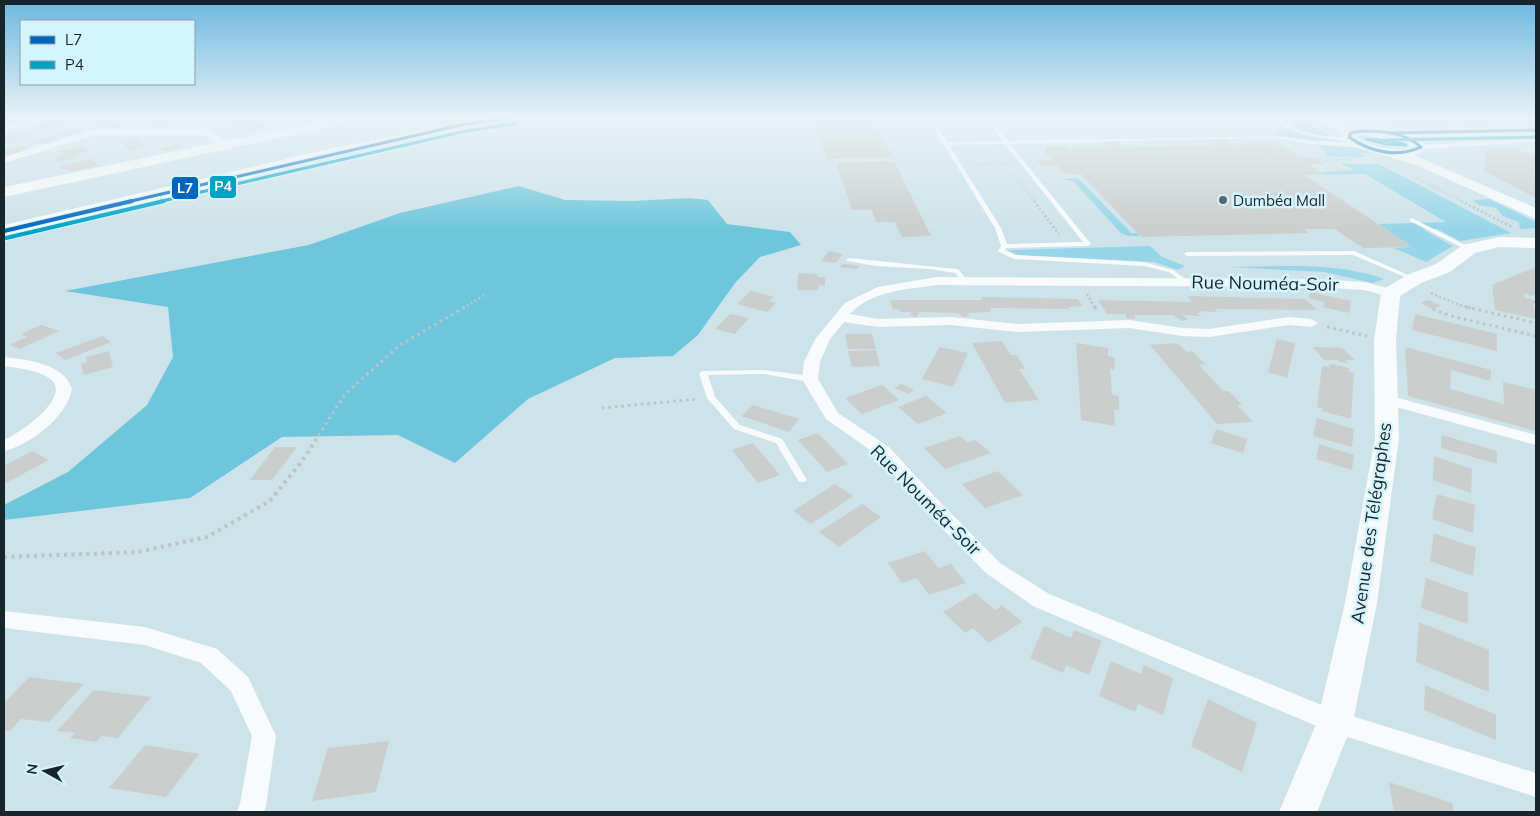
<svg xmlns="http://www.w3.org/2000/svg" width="1540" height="816" font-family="Mulish,sans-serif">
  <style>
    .green { fill: #96d6e8 }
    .forest { fill: #6dc6db }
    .building { fill: #cacecc }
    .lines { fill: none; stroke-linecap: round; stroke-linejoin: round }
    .path-far3 { stroke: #bdc4c6; stroke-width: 2; stroke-dasharray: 1 2.5; stroke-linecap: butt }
    .path-far2 { stroke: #bdc4c6; stroke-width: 2.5; stroke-dasharray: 2 2.5; stroke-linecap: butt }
    .path-far1 { stroke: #bdc4c6; stroke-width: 3; stroke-dasharray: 2.5 4; stroke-linecap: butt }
    .path { stroke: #bdc4c6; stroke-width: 4; stroke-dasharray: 3 4.5; stroke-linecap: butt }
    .lane { fill: #f8fbfc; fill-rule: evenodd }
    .street { fill: #f8fbfc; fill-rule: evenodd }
    .secondary { fill: #f8fbfc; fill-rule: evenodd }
    .highway { fill: #f8fbfc; fill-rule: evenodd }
    .bus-1-far1-casing { stroke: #d4f4ff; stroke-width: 5.5 }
    .bus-1-casing { stroke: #d4f4ff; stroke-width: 6 }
    .bus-2-far1-casing { stroke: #d4f4ff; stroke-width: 5.5 }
    .bus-2-casing { stroke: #d4f4ff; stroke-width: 6 }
    .bus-1-far1 { stroke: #0065bd; stroke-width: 3 }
    .bus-1 { stroke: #0065bd; stroke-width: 4 }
    .bus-2-far1 { stroke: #01a2c6; stroke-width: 3 }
    .bus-2 { stroke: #01a2c6; stroke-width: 4 }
    .poi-dot { fill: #56686e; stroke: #d4f4ff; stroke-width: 2 }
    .labels { text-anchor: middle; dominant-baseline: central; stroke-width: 5; stroke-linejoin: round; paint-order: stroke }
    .far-poi-label { font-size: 15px; fill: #16262b; stroke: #d4f4ff; text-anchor: start }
    .street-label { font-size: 18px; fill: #16262b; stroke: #d4f4ff }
    .line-badge { stroke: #d4f4ff; stroke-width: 2 }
    .badge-label { font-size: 14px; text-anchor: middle; font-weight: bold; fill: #fff }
  </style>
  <rect width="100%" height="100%" fill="#cde3e9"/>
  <!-- green -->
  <g class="green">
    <path d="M1265 117H1296L1348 146 1382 152 1359 153 1366 157H1330L1325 154 1327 152C1316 140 1292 139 1277 137L1276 131 1286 130Z"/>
    <path d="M1362 134 1393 136 1415 146C1394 152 1376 148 1357 138Z"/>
    <polygon points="1341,164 1379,164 1511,233 1460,241 1437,229 1422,229 1453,246 1426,262 1394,248 1412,247 1379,224 1446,222 1365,174 1325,175 1321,172 1355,170"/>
    <polygon points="1078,178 1131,233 1137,233 1139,236 1128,236 1121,233 1073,181 1062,179"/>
    <polygon points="1489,199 1536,222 1536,228 1520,229 1519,222 1503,216 1496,208 1479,205 1473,200"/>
    <polygon points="1150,246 1162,257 1185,266 1178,270 1154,262 1018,255 1007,250"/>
    <path d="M1228 267C1280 267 1334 261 1384 279L1373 283 1324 272Z"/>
  </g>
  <!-- forest -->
  <polygon class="forest" points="519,186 565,200 632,201 690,198 708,200 727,224 790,232 801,245 760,257 735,283 698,335 673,356 615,358 528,399 455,463 398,435 282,437 190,498 4,520 4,505 68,472 147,405 173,357 168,307 65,291 309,245 400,213"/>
  <!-- building -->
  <g class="building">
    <polygon points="4,117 23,117 4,123"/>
    <polygon points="137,117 161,117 176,126 156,130 152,127 149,127"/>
    <polygon points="223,117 253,117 270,128 247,133"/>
    <polygon points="812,117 872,117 893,157 827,159"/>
    <polygon points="1373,117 1435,117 1457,127 1395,128"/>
    <polygon points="1442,117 1518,117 1536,125 1536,126 1466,128"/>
    <polygon points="109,118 113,122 116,122 123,129 106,131 103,128 99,128 94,121"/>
    <polygon points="55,120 75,122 46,131 39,130 44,128 34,127"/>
    <polygon points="77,127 85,130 43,144 32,142"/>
    <polygon points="17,133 26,134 37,135 4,144 4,138"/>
    <polygon points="139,138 146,147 129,151 122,141"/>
    <polygon points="1209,139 1224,139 1232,145 1271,141 1290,150 1299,157 1313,157 1324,164 1309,164 1325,175 1304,175 1413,247 1363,248 1335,229 1303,229 1309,233 1141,237 1081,174 1070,174 1058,170 1059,166 1042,166 1037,160 1054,160 1044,154 1047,147 1066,146 1068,149 1073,149 1071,147 1106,147 1099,141 1116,141 1123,147 1217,145"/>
    <polygon points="177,144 184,146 169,151 159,149"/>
    <polygon points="19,146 30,148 4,158 4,151"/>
    <polygon points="84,146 88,152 77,154 79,157 57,162 54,157 63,155 60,151"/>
    <polygon points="1514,148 1536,157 1536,198 1484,171 1486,150"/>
    <polygon points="92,159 99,166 70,172 68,169 63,170 59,166"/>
    <polygon points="894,161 931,236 902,237 895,222 876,222 872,210 852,210 836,163"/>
    <polygon points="829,251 843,254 836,263 821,261"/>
    <polygon points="842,264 859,266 857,269 840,267"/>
    <polygon points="1536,267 1536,294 1531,296 1524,293 1525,298 1532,299 1536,319 1495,310 1492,285"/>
    <polygon points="798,273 817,274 817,277 825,277 825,286 819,285 818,290 797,290"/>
    <polygon points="751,291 774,297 769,301 776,303 767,312 737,304"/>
    <polygon points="1310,292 1351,301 1349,313 1323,307 1324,302 1309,298"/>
    <polygon points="1188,296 1305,299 1317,310 1216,309 1217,312 1200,311 1201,313 1197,313 1200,316 1182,315 1188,319 1182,321 1173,315 1135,315 1135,319 1126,318 1126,314 1107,314 1098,300 1192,302"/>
    <polygon points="982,297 1078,299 1083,306 1068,307 1070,309 990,308 991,312 967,313 970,316 963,317 958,313 920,312 916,317 910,315 912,312 900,312 899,309 893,309 890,300 982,300"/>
    <polygon points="1429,300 1441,306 1433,309 1421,303"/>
    <polygon points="730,314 749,318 735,334 715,329"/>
    <polygon points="1415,314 1497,334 1497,351 1412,330"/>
    <polygon points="41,325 59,331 20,349 9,345 27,337 21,334"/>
    <polygon points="845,334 872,334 876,349 848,349"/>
    <polygon points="102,336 111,342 65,360 56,353"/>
    <polygon points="1277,339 1295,343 1287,378 1268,372"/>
    <polygon points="1002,341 1011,355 1017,355 1025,369 1019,369 1039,400 1005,403 972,343"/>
    <polygon points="1076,343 1108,348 1108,356 1115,358 1114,370 1110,369 1112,395 1119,396 1119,410 1114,410 1115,426 1081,420"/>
    <polygon points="1177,343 1187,352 1192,351 1205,364 1199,365 1223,391 1229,391 1242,405 1237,405 1253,422 1217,424 1150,345"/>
    <polygon points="939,347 968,353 953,387 922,379"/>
    <polygon points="1313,347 1342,348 1355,360 1346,360 1348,363 1340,362 1337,360 1324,360"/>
    <polygon points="1405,347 1491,370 1491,381 1451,370 1450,389 1504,404 1503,382 1536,390 1536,431 1408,396"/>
    <polygon points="876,350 880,366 852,367 848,351"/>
    <polygon points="109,351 113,367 84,375 81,364 87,362 86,357"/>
    <polygon points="1330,364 1349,368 1349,372 1354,373 1351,419 1322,411 1322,408 1317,407 1322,366 1329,367"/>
    <polygon points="901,384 914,390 908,394 895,388"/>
    <polygon points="882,385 899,400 862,414 845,398"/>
    <polygon points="926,396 947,413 918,424 898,407"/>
    <polygon points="753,405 799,419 789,432 742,416"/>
    <polygon points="1317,418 1354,429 1352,447 1313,436"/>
    <polygon points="1216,429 1247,439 1243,453 1211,443"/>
    <polygon points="818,433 848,464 827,472 798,440"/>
    <polygon points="1442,435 1497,451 1497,464 1441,448"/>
    <polygon points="960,436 968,443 975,440 991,453 945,469 924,448"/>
    <polygon points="753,443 780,475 758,483 732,450"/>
    <polygon points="1319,444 1354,455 1352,470 1316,459"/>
    <polygon points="275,447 297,447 272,480 250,480"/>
    <polygon points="32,451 49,460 4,484 4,466"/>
    <polygon points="1434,456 1472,469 1471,493 1433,480"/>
    <polygon points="998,471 1023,495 985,508 962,484"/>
    <polygon points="835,484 854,496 811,524 793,511"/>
    <polygon points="1437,494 1475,505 1473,533 1432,519"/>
    <polygon points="862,504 881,517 839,547 819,532"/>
    <polygon points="1434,533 1476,548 1473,576 1430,561"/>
    <polygon points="925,551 938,568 951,564 966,583 929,595 917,578 902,583 888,563"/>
    <polygon points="1426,578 1468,593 1468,624 1421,608"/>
    <polygon points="975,593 995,610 1002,605 1022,622 989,643 973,628 965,633 943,612"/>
    <polygon points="1419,622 1489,650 1489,692 1416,662"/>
    <polygon points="1044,626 1071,638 1074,630 1102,641 1089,675 1066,665 1063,673 1030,658"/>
    <polygon points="1111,661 1141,674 1143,665 1173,678 1163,715 1138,704 1135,712 1099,696"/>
    <polygon points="29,677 84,684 49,722 21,719 10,731 4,730 4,703"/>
    <polygon points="1425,685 1496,715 1496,740 1424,710"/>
    <polygon points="94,690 151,697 118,738 101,736 96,742 70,738 75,733 57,731"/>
    <polygon points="1208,699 1257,723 1242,772 1191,746"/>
    <polygon points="389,741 376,792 312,801 328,748"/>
    <polygon points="145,745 199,754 166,797 109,788"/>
    <polygon points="1389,782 1452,803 1454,812 1394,812"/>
  </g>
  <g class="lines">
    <!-- path-far3 -->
    <g class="path-far3">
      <polyline points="969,117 981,133"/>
      <polyline points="1078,117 1092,129"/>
      <polyline points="1186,117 1200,127"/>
      <polyline points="1001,119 1120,117"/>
      <polyline points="943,120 977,119"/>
      <polyline points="1319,160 1358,159"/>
      <polyline points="1327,161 1356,179"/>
      <polyline points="973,165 1009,164"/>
      <polyline points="1013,173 1035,202"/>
      <polyline points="1413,176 1463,202"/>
    </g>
    <!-- path-far2 -->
    <g class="path-far2">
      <polyline points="1034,201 1059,234"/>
      <polyline points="1461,201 1512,227"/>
      <polyline points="1431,293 1459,305 1471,308"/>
      <polyline points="1087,294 1095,308"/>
      <polyline points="1533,302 1536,302"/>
      <polyline points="463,308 486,294"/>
    </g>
    <!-- path-far1 -->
    <g class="path-far1">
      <polyline points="1095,307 1098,312"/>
      <polyline points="1466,307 1536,323"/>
      <polyline points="1433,309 1451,316 1536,336"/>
      <polyline points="1327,327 1367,336"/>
      <polyline points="602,408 698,399"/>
      <polyline points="315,441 345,394 400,345 465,307"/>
    </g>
    <!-- path -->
    <polyline class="path" points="4,557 138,552 207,537 270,501 302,461 316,440"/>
    <!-- lane -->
    <g class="lane">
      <polygon points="270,117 276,117 285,121 281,122"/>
      <path d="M927 117H931L947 142 1003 141 984 117H988L1008 141 1277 136 1309 140 1364 144 1367 146 1364 148 1309 144 1277 138 1010 144 1091 244 1088 246 1006 248 1005 250 1015 255 1144 262 1173 270 1188 281 1189 282 1186 284 1169 272 1144 266 1014 259 999 252 998 251 1001 246 995 228ZM1005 144 1083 242 1007 244 1001 228 949 145Z"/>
      <path d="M1272 117C1283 117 1293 129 1304 132 1319 136 1336 137 1351 139L1353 140 1351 141C1323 138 1292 138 1272 117Z"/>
      <polygon points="1329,117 1334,117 1377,135 1398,141 1421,145 1536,139 1536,142 1421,149 1397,144 1373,137 1341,123"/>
      <polygon points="1412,218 1471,248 1472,249 1471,250 1467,250 1410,221 1410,219"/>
      <polygon points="1354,251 1417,279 1416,280 1412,280 1353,255 1187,256 1184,254 1187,252"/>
      <polygon points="849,258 957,269 959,270 968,281 967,282 963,282 955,273 930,269 876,266 847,261 846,260"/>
      <polygon points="764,370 810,376 814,379 810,382 764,374 708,375 715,397 740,425 782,439 807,480 805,482 799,482 776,443 734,429 707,398 699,373 703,371"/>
    </g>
    <!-- street -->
    <g class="street">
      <polygon points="39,117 51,117 4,133 4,127"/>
      <polygon points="185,117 194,117 229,145 227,147 221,147 206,135 95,135 4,163 4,157 95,129 199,129"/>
      <path d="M937 277 1317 279 1364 282 1396 290 1398 293 1396 296 1391 297 1364 290 1317 287 937 285C909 289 870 291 850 314L878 319 950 317 1019 324 1129 320 1182 328 1209 329 1289 317 1311 319 1318 323 1311 327 1289 325 1209 337 1182 336 1129 328 1019 332 950 325 878 327 844 322 830 339 820 362 818 379 838 413 889 447 938 500 1000 563 1049 594 1339 712 1536 773V797L1326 730 1033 606 986 573 924 510 877 455 826 419 802 379 804 362 816 338 845 303 878 287Z"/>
      <path d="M4 357C27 360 64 363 72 389 67 417 30 445 4 451V440C18 434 66 402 54 383 47 371 17 368 4 366Z"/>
      <polygon points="1387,395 1536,435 1536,445 1381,403 1379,400 1381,397"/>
      <polygon points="4,611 145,627 217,649 248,677 276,736 266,806 264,812 237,812 240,804 252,736 231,691 201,663 145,645 4,628"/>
    </g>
    <!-- secondary -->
    <g class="secondary">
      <polygon points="340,117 363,117 357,121 4,197 4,187"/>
      <path d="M1314 117H1329L1353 129 1368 127 1397 130 1536 126V134L1417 137 1428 147 1420 153 1414 155 1536 208V219L1417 165 1358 148 1349 144 1342 137 1344 134 1316 120ZM1368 135 1398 138 1413 146C1396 152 1370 147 1356 136Z"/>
      <polygon points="1499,237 1536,238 1536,248 1499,247 1475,253 1450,272 1421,283 1400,296 1396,340 1399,438 1377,603 1353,722 1317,812 1279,812 1317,722 1345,603 1375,438 1374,340 1381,293 1384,289 1407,275 1436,264 1463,245"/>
    </g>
    <!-- highway -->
    <path class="highway" d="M485 117H520L518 120 513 121C341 147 174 202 4 237V225L320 151Z"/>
    <!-- bus-1-far1 casing -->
    <g class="bus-1-far1-casing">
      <g id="bus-1-far1">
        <path d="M1361 131C1383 131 1404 132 1421 147 1397 158 1370 152 1349 137L1351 133Z"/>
        <polyline points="1388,133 1536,130"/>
        <polyline points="127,202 465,124 513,117"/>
      </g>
    </g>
    <!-- bus-1 casing -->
    <g class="bus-1-casing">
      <polyline id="bus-1" points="4,231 132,201"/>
    </g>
    <!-- bus-2-far1 casing -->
    <g class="bus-2-far1-casing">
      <g id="bus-2-far1">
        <polygon points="1366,139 1392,141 1406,145 1386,144"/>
        <polyline points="1388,140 1536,137"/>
        <polyline points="158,202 466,131 514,124"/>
      </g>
    </g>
    <!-- bus-2 casing -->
    <g class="bus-2-casing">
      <polyline id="bus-2" points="6,238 164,201"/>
    </g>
    <!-- bus-1-far1 -->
    <use href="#bus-1-far1" class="bus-1-far1"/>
    <!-- bus-1 -->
    <use href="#bus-1" class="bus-1"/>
    <!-- bus-2-far1 -->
    <use href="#bus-2-far1" class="bus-2-far1"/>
    <!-- bus-2 -->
    <use href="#bus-2" class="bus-2"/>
  </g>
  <!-- sky -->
  <linearGradient id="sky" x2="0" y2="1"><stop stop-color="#6db8e2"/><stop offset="0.51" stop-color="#e8f2f5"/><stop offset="1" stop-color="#e8f2f5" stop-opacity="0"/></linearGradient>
  <rect width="1540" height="231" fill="url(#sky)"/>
  <!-- markers -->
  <circle class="poi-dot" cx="1223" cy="200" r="5"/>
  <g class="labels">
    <!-- far-poi labels -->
    <g class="far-poi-label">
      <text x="1233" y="200">Dumbéa Mall</text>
    </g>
    <!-- street labels -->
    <g class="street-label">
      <text transform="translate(1265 283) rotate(1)">Rue Nouméa-Soir</text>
      <text transform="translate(926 500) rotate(45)">Rue Nouméa-Soir</text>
      <text transform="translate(1371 523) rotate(-82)">Avenue des Télégraphes</text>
    </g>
  </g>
  <g class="line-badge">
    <rect x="209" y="175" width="28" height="24" rx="5" fill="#01a2c6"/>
    <rect x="171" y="176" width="28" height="24" rx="5" fill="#0065bd"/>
  </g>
  <g class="badge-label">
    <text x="223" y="191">P4</text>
    <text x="185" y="193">L7</text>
  </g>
  <!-- border -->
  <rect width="1540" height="816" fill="none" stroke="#16262b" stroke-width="10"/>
  <!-- legend -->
  <rect x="20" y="20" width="175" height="65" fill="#d4f4ff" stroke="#88a2aa"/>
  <rect x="30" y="36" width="25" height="8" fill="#0065bd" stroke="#88a2aa"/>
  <text x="65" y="45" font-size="15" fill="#16262b">L7</text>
  <rect x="30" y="61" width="25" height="8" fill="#01a2c6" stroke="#88a2aa"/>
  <text x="65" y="70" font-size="15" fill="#16262b">P4</text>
  <!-- north arrow -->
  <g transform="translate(45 771) rotate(278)" stroke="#d4f4ff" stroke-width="4" paint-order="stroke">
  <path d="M0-4L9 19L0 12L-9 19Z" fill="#16262b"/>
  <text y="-8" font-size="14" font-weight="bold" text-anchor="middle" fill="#16262b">N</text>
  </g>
</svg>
